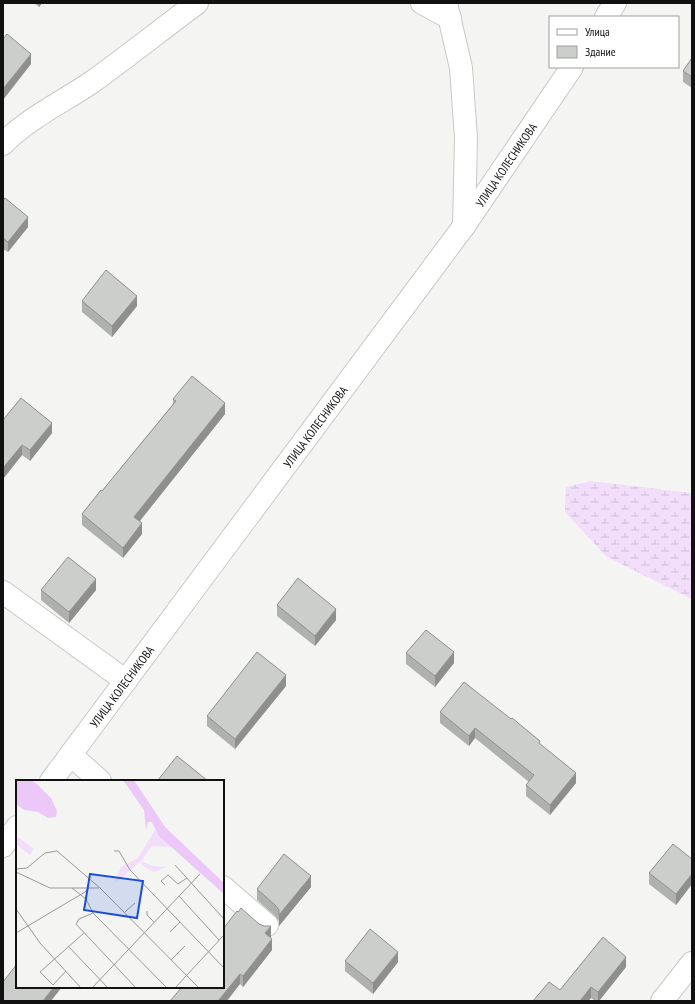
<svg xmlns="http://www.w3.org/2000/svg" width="695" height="1004" font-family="'PT Sans Narrow',sans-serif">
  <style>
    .wetland { fill: url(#wetland-marsh) }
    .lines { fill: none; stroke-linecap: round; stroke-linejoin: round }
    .minor-casing { stroke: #c8c9c6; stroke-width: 24 }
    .minor { stroke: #fff; stroke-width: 22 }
    .wall { fill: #afb1af }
    .shaded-wall { fill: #8f908e }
    .building { fill: #cccecb; stroke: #8f908e }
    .labels { text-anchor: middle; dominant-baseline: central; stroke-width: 3; stroke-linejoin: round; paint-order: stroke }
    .street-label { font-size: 12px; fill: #101110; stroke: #fff }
    .inset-road { fill: none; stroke: #999a98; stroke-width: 1 }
    .view { fill: #1d4ed8; fill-opacity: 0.15; stroke: #1d4ed8; stroke-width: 2 }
    .inset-edge { fill: none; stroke: #101110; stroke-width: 2 }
  </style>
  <defs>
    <pattern id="wetland-marsh" width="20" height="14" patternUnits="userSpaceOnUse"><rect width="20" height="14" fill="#f2ddfa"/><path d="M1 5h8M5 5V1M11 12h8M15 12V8" fill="none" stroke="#cebdd5"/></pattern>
  </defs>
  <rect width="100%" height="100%" fill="#f4f5f3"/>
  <!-- wetland -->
  <polygon class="wetland" points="591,481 692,493 692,599 607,557 565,512 566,487"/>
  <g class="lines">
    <!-- minor casing -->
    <g class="minor-casing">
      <g id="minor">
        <polyline points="422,3 450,18"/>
        <polyline points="446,3 461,68 466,138 464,226"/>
        <polyline points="606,17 615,3"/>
        <path d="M3 144C28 118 63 102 92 82 128 56 162 29 197 3"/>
        <polyline points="3,592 126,681"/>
        <polyline points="71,755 100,781"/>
        <path id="s1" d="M51 781 464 226 572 67"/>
        <polyline points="3,846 17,827"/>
        <polyline points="223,887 267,925"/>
        <polyline points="662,1001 692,963"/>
      </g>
    </g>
    <!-- minor -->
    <use href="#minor" class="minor"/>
  </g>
  <!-- wall -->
  <g class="wall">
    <polygon points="34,3 42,3 39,7"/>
    <polygon points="692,58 692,88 683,82 683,71"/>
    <polygon points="3,201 28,227 8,252 3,249"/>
    <polygon points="82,301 137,306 112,337 82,312"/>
    <polygon points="173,399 225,414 140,521 142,534 123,558 82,525 82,514 102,491 173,404"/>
    <polygon points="3,420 52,433 30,461 22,455 3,479"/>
    <polygon points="41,590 96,590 69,623 41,600"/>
    <polygon points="277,605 336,620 315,646 277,616"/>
    <polygon points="406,653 454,663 435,687 406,664"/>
    <polygon points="286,686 235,749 207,726 207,716"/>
    <polygon points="440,712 540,744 576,783 550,815 526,796 526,785 529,782 475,738 469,746 440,723"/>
    <polygon points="692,859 692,884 676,905 649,884 649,873"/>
    <polygon points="311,887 279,926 279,921 275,916 257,900 257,889"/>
    <polygon points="270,937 272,950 243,987 240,984 170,1001 271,937"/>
    <polygon points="345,961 398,962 373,994 345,971"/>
    <polygon points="626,967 599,1001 595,1001 591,998 588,1001 533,1001 560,990"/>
  </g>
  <!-- shaded-wall -->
  <g class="shaded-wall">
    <polygon points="39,3 42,3 39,7"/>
    <polygon points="31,54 31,64 3,100 3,89"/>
    <polygon points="28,217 28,227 8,252 8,242"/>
    <polygon points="137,296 137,306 112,337 112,326"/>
    <polygon points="225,403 225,414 134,528 134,517"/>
    <polygon points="52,423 52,433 30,461 30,450"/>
    <polygon points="22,445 22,455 3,479 3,468"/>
    <polygon points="142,523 142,534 123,558 123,548"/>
    <polygon points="96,579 96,590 69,623 69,612"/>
    <polygon points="336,609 336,620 315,646 315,636"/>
    <polygon points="454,652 454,663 435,687 435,676"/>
    <polygon points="286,675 286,686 235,749 235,739"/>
    <polygon points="475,728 475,738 469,746 469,736"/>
    <polygon points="576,773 576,783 550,815 550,805"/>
    <polygon points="692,874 692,884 676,905 676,894"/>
    <polygon points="311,876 311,887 279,926 279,915"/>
    <polygon points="271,926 271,937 265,944 265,933"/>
    <polygon points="272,939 272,950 243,987 243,976"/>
    <polygon points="398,952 398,962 373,994 373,983"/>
    <polygon points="626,957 626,967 599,1001 598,1001 598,992"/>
    <polygon points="240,974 240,984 227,1001 218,1001"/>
    <polygon points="54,987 62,987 51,1001 43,1001"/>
    <polygon points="591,987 591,998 588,1001 580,1001"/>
  </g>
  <!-- building -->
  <g class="building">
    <polygon points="7,34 31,54 3,89 3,39"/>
    <polygon points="692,58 692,77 683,71"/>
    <polygon points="5,198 28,217 8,242 3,238 3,201"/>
    <polygon points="106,270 137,296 112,326 82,301"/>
    <polygon points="192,376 225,403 134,517 142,523 123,548 82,514 101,490 102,491 176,401 173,399"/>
    <polygon points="21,398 52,423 30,450 22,445 3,468 3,420"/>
    <polygon points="68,557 96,579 69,612 41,590"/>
    <polygon points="298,578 336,609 315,636 277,605"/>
    <polygon points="426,630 454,652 435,676 406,653"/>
    <polygon points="257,652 286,675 235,739 207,716"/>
    <polygon points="464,682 511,719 512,718 540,741 539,743 576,773 550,805 526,785 534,775 475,728 469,736 440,712"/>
    <polygon points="177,756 208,781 160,781 158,780"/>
    <polygon points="673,844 692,859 692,874 676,894 649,873"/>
    <polygon points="284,854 311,876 279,915 279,910 275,905 257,889"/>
    <polygon points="241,908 259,924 264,926 271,926 265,933 272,939 243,976 240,974 218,1001 170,1001 182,987 223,987 223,929 237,911 238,912"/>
    <polygon points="370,929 398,952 373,983 345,961"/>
    <polygon points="603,937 626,957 598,992 591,987 580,1001 533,1001 549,982 560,990"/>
    <polygon points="17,964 17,987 54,987 43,1001 3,1001 3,982"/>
  </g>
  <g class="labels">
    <!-- street labels -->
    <g class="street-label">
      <text stroke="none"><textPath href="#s1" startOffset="766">УЛИЦА КОЛЕСНИКОВА</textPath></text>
      <text stroke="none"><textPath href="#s1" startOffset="442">УЛИЦА КОЛЕСНИКОВА</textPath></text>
      <text stroke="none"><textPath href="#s1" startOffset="118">УЛИЦА КОЛЕСНИКОВА</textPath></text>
    </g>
  </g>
  <!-- overview -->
  <g transform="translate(16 780)">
    <rect width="208" height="208" fill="#f4f5f3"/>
    <path d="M127 82 137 86 151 87 138 92 130 88 125 83Z" fill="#f2ddfa"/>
    <path d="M139 50 156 67 136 66 125 81 98 104 105 87 122 78ZM2 57 18 69 14 75 0 64Z" fill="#f2ddfa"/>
    <path d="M0 0H15L21 4 35 18 41 31 40 37 32 38 22 32 8 30 0 24ZM107 0H118L149 47 208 103V114L143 56 136 42H132L130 50 128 30Z" fill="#ebc8f8"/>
    <path class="inset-road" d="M98 71H103L114 90 208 188M159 85 208 139M0 89 11 88 29 73 41 71 84 108 183 208M0 92 34 108H83M149 105 145 101 152 95 162 104 171 98M56 108 70 119 77 133 63 139 60 144 120 208M163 116 203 160M0 129 24 163 65 208M131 131V135L138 142M109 132 119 123M77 133 151 208M154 152 164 142M0 153 69 112 73 107M53 167 92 208M155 180 169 166M50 191 37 205 24 192 68 153M76 208 184 94M159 208 208 155"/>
    <path class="view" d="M74 94 127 101 121 138 68 130Z"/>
    <rect width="208" height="208" class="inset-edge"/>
  </g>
  <!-- border -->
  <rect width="695" height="1004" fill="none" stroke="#101110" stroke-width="8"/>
  <!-- legend -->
  <rect x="549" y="16" width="130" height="52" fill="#ffffff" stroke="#9fa09f"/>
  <rect x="557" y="29" width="20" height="6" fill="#ffffff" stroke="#9fa09f"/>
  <text x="585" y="36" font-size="12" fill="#101110">Улица</text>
  <rect x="557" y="46" width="20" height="12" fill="#cccecb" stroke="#9fa09f"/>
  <text x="585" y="56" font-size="12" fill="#101110">Здание</text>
</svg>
